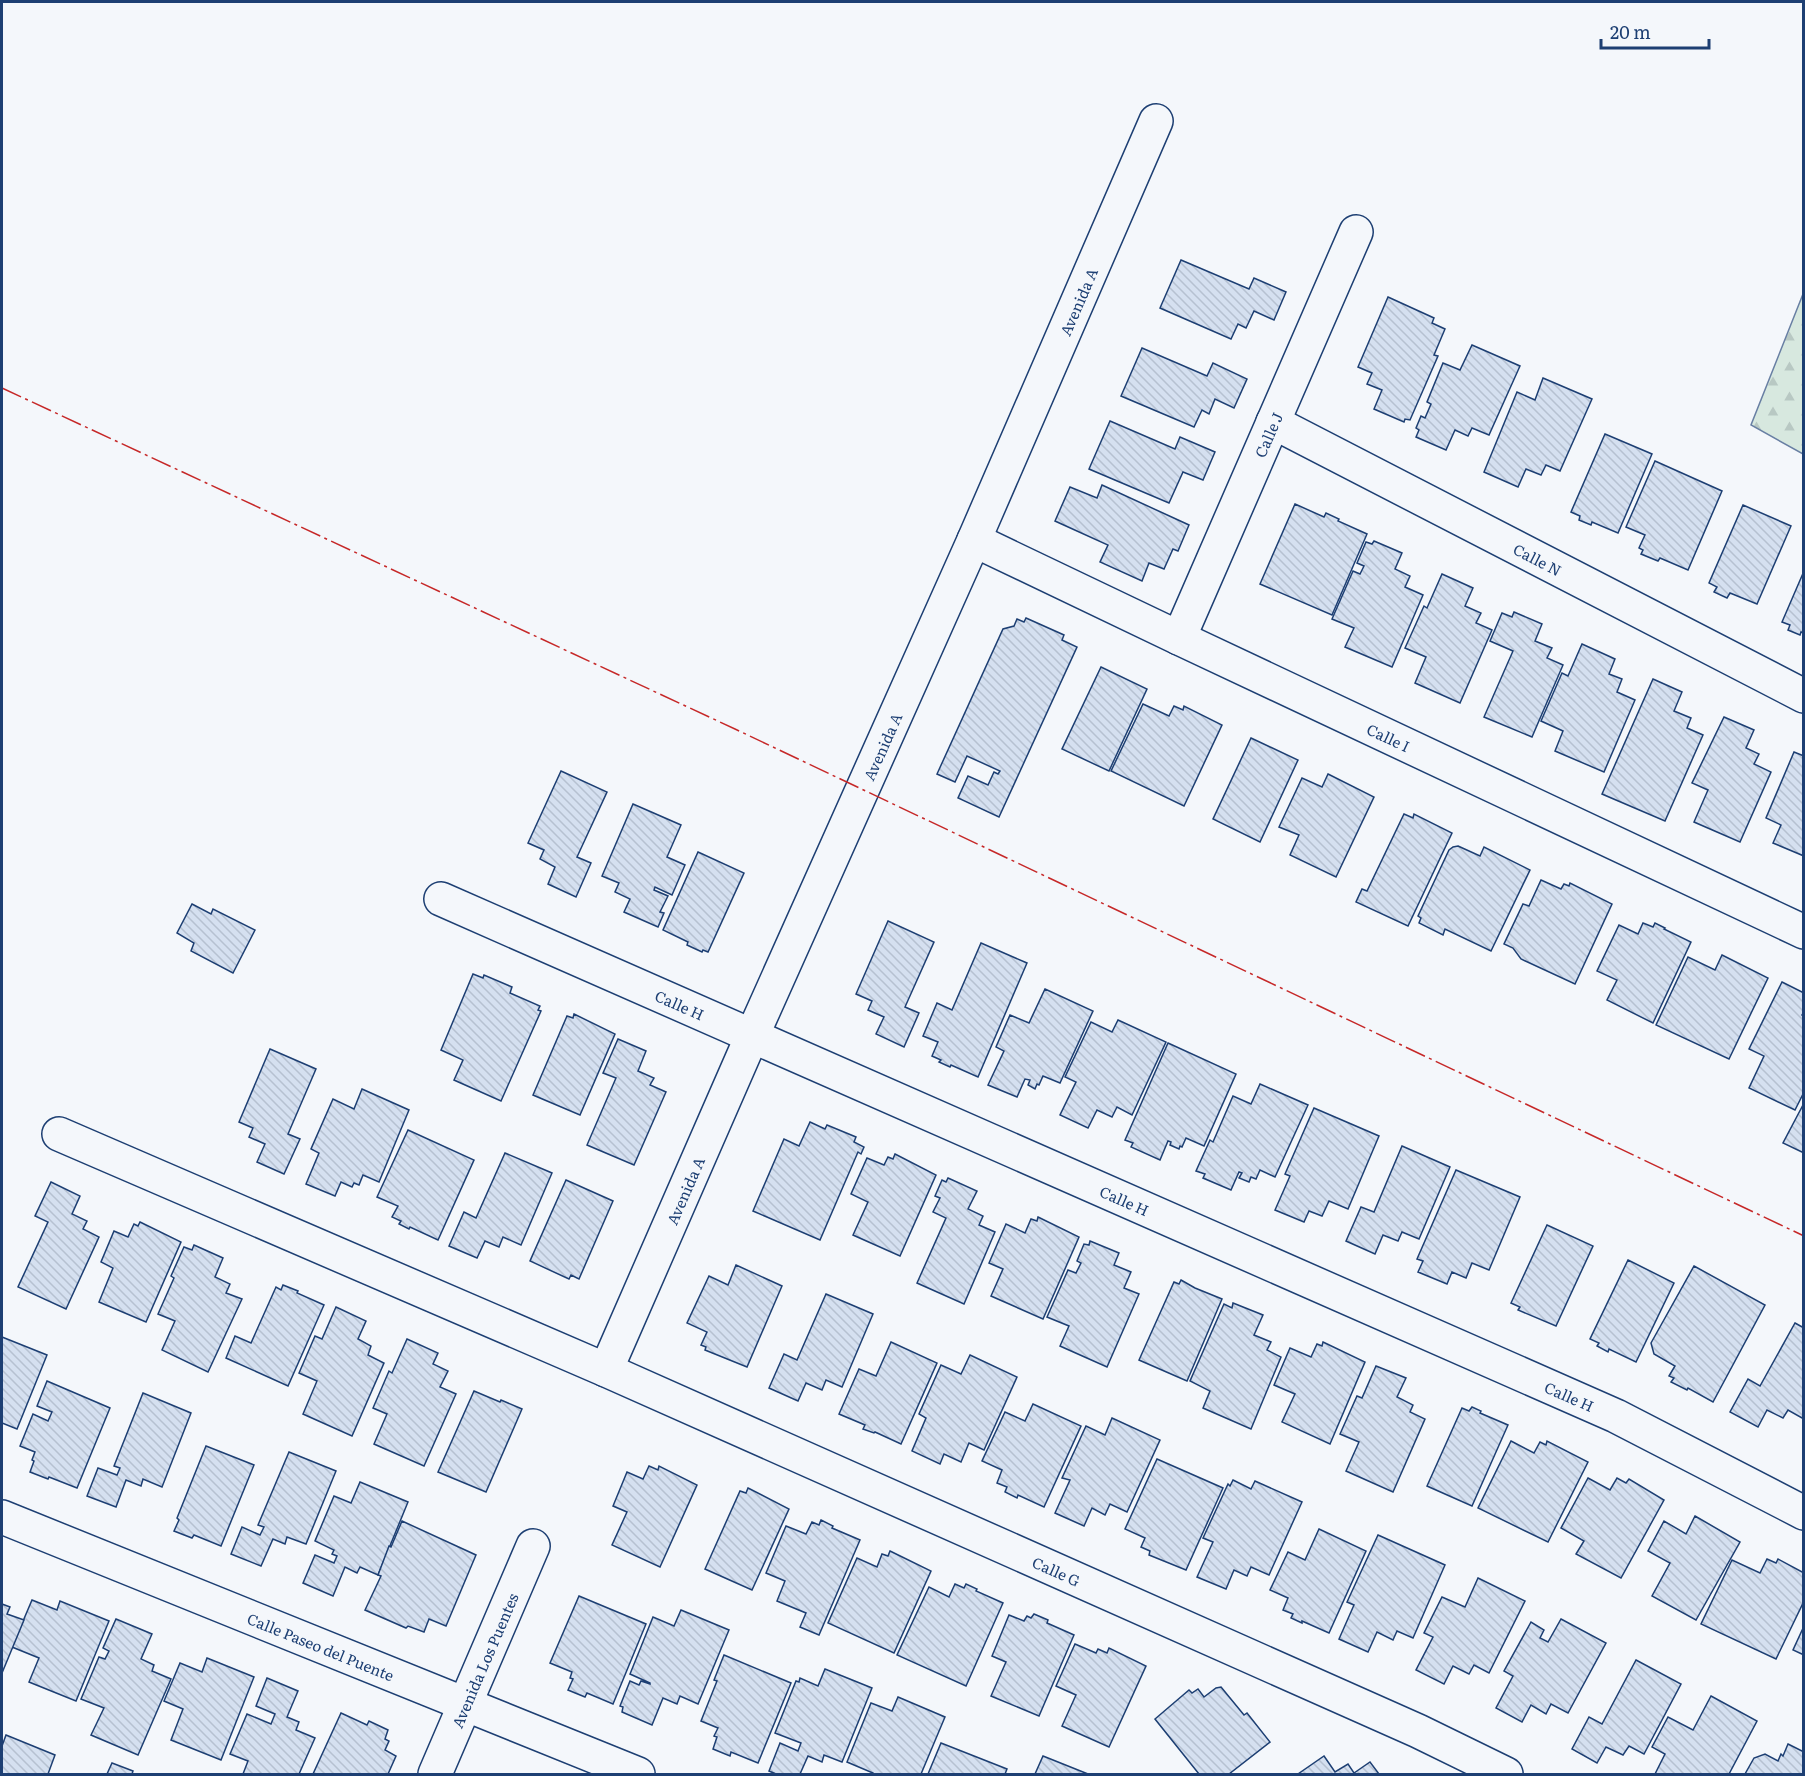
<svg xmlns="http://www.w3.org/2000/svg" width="1805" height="1776" font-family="Literata,serif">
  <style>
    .forest { fill: url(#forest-firs); stroke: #687fa3; stroke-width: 1.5 }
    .building { fill: url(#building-back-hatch); stroke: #1d3f73; stroke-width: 1.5 }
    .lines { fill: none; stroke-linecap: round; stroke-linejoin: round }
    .minor-casing { stroke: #1d3f73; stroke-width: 36 }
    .minor { stroke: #f4f7fb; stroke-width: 33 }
    .power { stroke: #c62828; stroke-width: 1.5; stroke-dasharray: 21 4.5 3 4.5; stroke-linecap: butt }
    .labels { text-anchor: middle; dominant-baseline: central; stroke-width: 4.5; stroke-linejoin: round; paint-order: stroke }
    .street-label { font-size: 15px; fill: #1d3f73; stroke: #f4f7fb }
  </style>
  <defs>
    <pattern id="forest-firs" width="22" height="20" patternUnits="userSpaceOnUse" patternTransform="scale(1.5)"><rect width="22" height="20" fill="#d7e8df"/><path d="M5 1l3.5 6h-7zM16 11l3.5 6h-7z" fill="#b8c8c3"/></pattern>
    <pattern id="building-back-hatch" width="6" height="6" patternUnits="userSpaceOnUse" patternTransform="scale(1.5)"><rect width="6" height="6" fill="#d5e0f0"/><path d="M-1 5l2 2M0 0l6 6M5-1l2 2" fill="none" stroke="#b6c1d1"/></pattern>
  </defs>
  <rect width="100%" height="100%" fill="#f4f7fb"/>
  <!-- forest -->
  <polygon class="forest" points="1803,294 1803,454 1751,425"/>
  <!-- building -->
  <g class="building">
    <polygon points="1181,260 1249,289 1254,278 1286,292 1274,320 1254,311 1246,328 1238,324 1231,339 1160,308"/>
    <polygon points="1388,297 1434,318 1432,323 1445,329 1434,355 1438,356 1410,420 1405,419 1404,422 1374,409 1382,390 1367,384 1372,373 1358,367"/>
    <polygon points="1472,345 1520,366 1489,435 1472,428 1468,436 1455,430 1446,450 1416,437 1419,430 1416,428 1421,416 1425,418 1431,404 1427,402 1443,363 1460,370"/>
    <polygon points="1142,348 1207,376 1213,363 1247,379 1234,408 1215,399 1209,414 1202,410 1194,427 1121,396"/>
    <polygon points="1543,378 1592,399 1560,471 1546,465 1541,475 1526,469 1518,487 1484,472 1517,392 1535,400"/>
    <polygon points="1110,421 1175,449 1180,437 1215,452 1203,480 1183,472 1169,503 1089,469"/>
    <polygon points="1605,434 1652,454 1618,533 1592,522 1591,525 1579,520 1580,516 1571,512"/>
    <polygon points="1655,461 1722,491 1688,570 1660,558 1658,561 1641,554 1643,550 1639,548 1645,535 1626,527"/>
    <polygon points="1102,485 1189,525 1178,551 1173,549 1164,569 1149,563 1142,581 1100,562 1108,545 1055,521 1070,487 1097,498"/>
    <polygon points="1295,504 1324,517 1326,513 1339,519 1338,521 1367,534 1332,615 1260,584"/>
    <polygon points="1743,505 1791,526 1757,604 1730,593 1727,598 1714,592 1717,587 1709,583"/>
    <polygon points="1374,541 1402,553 1395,569 1410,576 1405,587 1423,595 1392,667 1345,647 1354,628 1332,619 1353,571 1360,574 1364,566 1357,563 1366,542 1372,544"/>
    <polygon points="1804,571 1804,633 1801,632 1800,635 1788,630 1790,625 1782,622"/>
    <polygon points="1442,574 1473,588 1465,606 1481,613 1476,623 1492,630 1460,703 1415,683 1426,657 1405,648 1424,606 1427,608"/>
    <polygon points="1514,612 1542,624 1535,641 1552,648 1547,658 1563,665 1532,737 1484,717 1513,651 1490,641 1502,613 1512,617"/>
    <polygon points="1026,618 1064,635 1062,640 1077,647 999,817 958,798 968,776 988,785 994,772 998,774 1000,771 967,756 955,782 937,774 1003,629 1014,626 1017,619 1024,622"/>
    <polygon points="1582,644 1615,659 1609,674 1622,679 1617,692 1635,700 1604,772 1555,751 1563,731 1541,721 1562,673 1568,676"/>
    <polygon points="1101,667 1147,689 1109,771 1062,749"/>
    <polygon points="1653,679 1682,692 1674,711 1691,718 1687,728 1703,735 1665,821 1602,794"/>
    <polygon points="1143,704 1169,716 1174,706 1183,710 1184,706 1222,725 1184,806 1111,771"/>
    <polygon points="1724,717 1754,730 1746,748 1759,754 1754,764 1771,772 1740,842 1694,822 1708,790 1692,783"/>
    <polygon points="1251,738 1298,760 1260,842 1213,819"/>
    <polygon points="1794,752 1804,756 1804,856 1773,843 1781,825 1766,818"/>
    <polygon points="561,771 607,792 577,857 591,863 576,897 548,884 555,867 540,859 544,850 528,843"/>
    <polygon points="1328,774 1374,797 1336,877 1290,855 1299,835 1279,827 1302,778 1322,787"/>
    <polygon points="633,804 681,825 667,857 685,865 672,895 655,887 654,890 668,896 660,912 664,913 658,927 624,912 630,899 615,892 619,883 602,876"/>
    <polygon points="1404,814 1413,818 1414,814 1452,833 1408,926 1356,902 1362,889 1367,891"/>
    <polygon points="1458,846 1480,856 1484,847 1530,870 1491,951 1445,929 1443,935 1419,923 1421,918 1418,916 1449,850 1453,847"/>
    <polygon points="698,852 744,873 708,952 703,950 702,952 687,945 688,942 663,930"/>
    <polygon points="1541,880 1561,889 1564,884 1569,886 1570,883 1612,904 1575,984 1521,959 1513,948 1504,944 1523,904 1529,906"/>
    <polygon points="192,904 211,914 213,909 255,930 233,973 191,951 194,943 177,933"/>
    <polygon points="888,921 934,942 905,1007 919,1013 904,1047 876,1034 884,1017 868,1010 872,1001 856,994"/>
    <polygon points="1643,923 1653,927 1655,923 1665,928 1664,929 1691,942 1653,1023 1607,1000 1617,980 1597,971 1619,925 1638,934"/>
    <polygon points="981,943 1027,963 978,1077 951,1065 950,1067 939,1062 941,1060 932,1056 938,1042 923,1036 937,1003 952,1010"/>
    <polygon points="1722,955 1768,978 1729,1059 1656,1025 1688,957 1715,970"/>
    <polygon points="473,974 483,978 484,975 512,987 510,993 540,1006 538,1010 541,1011 501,1101 454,1080 463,1060 441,1050"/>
    <polygon points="1782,982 1804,993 1804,1012 1802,1015 1804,1016 1804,1092 1795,1110 1749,1088 1764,1056 1749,1049"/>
    <polygon points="1045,989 1093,1011 1060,1083 1043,1076 1039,1085 1037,1084 1035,1089 1028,1085 1030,1080 1025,1079 1017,1097 988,1085 1004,1051 996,1047 1010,1015 1029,1023"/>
    <polygon points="574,1014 615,1034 580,1115 533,1095 567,1016 573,1018"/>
    <polygon points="1118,1020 1166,1042 1132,1115 1117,1107 1112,1117 1097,1110 1088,1128 1060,1115 1076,1082 1065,1077 1091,1022 1112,1032"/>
    <polygon points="618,1039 646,1051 638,1071 654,1078 650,1085 666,1092 634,1165 587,1145 616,1078 603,1073"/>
    <polygon points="1168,1043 1236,1074 1204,1146 1186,1138 1182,1147 1180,1146 1179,1149 1170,1145 1171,1142 1168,1141 1160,1160 1131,1147 1133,1143 1125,1140"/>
    <polygon points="270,1049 316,1069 288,1134 300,1139 284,1174 257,1162 265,1144 249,1137 253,1128 239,1122"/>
    <polygon points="1260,1084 1308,1105 1275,1177 1260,1170 1256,1179 1251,1177 1249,1182 1239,1178 1242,1173 1239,1172 1231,1190 1203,1178 1205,1174 1196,1171 1210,1140 1213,1142 1233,1096 1251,1104"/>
    <polygon points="362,1089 409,1110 379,1182 363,1175 359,1185 354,1183 352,1187 341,1182 335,1196 306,1184 319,1153 311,1149 333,1099 354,1109"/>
    <polygon points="1804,1103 1804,1153 1783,1143"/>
    <polygon points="1314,1108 1379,1136 1348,1209 1329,1201 1322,1216 1309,1211 1304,1222 1275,1210 1290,1176 1285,1174"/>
    <polygon points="810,1122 825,1129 827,1125 856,1137 854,1142 864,1147 861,1154 858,1152 820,1240 753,1211 784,1139 799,1146"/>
    <polygon points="408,1130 474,1160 438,1240 410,1227 409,1229 399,1224 401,1221 392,1217 398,1206 377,1197"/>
    <polygon points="1402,1146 1450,1167 1419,1239 1402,1232 1398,1241 1383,1235 1375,1254 1346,1241 1361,1207 1374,1212"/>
    <polygon points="505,1153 552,1173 521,1245 503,1237 499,1247 485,1241 477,1258 449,1246 464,1212 476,1218"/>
    <polygon points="895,1154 936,1175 900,1256 853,1235 868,1202 851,1194 867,1158 884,1165 888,1157 893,1159"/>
    <polygon points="1456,1170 1520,1197 1489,1270 1472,1263 1466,1278 1452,1272 1447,1284 1418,1272 1423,1261 1417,1259"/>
    <polygon points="948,1178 977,1191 968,1209 983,1216 979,1225 995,1232 964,1304 917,1283 946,1218 933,1212 940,1198 935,1196 942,1180 946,1182"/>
    <polygon points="566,1180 613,1201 579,1279 571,1275 569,1279 530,1261"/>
    <polygon points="51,1182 80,1196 72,1214 87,1221 83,1229 99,1237 66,1309 18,1287 48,1222 35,1216"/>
    <polygon points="1038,1217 1079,1237 1043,1319 991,1296 1003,1269 989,1263 1006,1224 1025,1233 1031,1219 1037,1221"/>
    <polygon points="140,1222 181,1242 146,1322 99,1302 113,1268 101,1262 114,1231 128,1237 134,1224 138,1226"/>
    <polygon points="1547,1225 1593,1246 1556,1326 1518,1310 1520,1307 1511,1303"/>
    <polygon points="1090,1241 1119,1253 1114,1265 1131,1272 1124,1288 1139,1294 1107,1367 1060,1346 1069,1326 1047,1317 1068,1270 1076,1273 1081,1263 1077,1261 1084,1244 1089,1245"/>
    <polygon points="194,1245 223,1258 215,1277 230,1284 226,1293 242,1299 208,1372 162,1350 175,1321 158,1314 174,1278 171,1276 184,1247 192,1250"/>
    <polygon points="1628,1260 1674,1283 1636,1362 1609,1349 1608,1352 1597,1346 1599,1343 1590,1339"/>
    <polygon points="736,1265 782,1286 747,1367 705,1350 706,1347 701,1345 707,1332 687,1323 709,1276 728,1285"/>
    <polygon points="1694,1266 1765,1305 1713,1402 1688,1388 1687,1390 1671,1382 1674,1378 1669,1376 1675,1366 1654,1354 1651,1343"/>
    <polygon points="1181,1280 1195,1288 1222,1299 1187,1381 1139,1360 1174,1282 1179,1284"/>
    <polygon points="283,1285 298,1291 297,1293 324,1305 288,1386 226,1358 235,1336 251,1343 276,1287 281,1290"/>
    <polygon points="826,1294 873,1314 842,1387 826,1380 822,1390 806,1383 798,1401 769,1388 784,1354 797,1360"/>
    <polygon points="1233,1303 1263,1315 1254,1335 1271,1342 1267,1350 1281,1357 1251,1429 1203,1408 1210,1391 1190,1381 1224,1304 1232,1308"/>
    <polygon points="336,1307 366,1321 358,1339 371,1346 368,1355 384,1363 352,1436 303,1414 317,1381 299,1373 315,1336 322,1339"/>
    <polygon points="1795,1323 1804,1328 1804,1415 1802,1418 1788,1410 1783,1418 1767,1410 1758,1427 1730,1412 1748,1379 1760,1386"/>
    <polygon points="2,1337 47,1355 17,1429 2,1423"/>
    <polygon points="407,1339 438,1353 433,1364 448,1371 440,1387 456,1394 424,1466 374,1444 387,1414 373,1408 389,1371 392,1373"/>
    <polygon points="891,1342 937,1363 901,1444 875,1432 874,1433 863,1429 865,1425 839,1414 859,1369 876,1376"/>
    <polygon points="1323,1342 1365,1362 1330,1444 1282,1422 1295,1394 1274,1385 1290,1348 1311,1357 1317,1344 1322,1346"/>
    <polygon points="970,1355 1017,1377 984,1450 969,1443 961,1462 944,1454 940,1464 912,1451 926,1418 919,1414 941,1365 961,1374"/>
    <polygon points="1376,1366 1406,1378 1397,1397 1413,1405 1410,1412 1425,1419 1393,1492 1346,1471 1359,1442 1340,1434 1357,1396 1362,1398"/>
    <polygon points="47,1381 110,1408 77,1488 49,1477 48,1479 30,1472 34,1461 32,1460 35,1452 20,1446 33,1414 48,1421 52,1412 37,1406"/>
    <polygon points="474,1391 500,1402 501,1400 522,1409 486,1492 438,1472"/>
    <polygon points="143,1393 191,1413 162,1487 143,1479 141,1486 126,1480 116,1507 87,1496 98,1468 117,1475 120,1468 114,1466"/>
    <polygon points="1033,1404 1081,1426 1044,1507 1018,1495 1017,1498 1005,1492 1007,1487 997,1483 1002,1470 982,1461 1005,1412 1025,1421"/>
    <polygon points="1472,1407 1481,1411 1480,1413 1508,1425 1472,1506 1427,1486 1462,1408 1469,1411"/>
    <polygon points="1112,1418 1160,1440 1127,1512 1110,1504 1105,1515 1092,1508 1084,1526 1055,1513 1070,1480 1062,1478 1086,1426 1105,1435"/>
    <polygon points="1511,1441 1534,1453 1540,1442 1546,1445 1547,1441 1588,1462 1548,1542 1478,1508"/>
    <polygon points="206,1446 254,1465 221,1546 194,1535 192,1538 174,1531 179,1520 177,1518"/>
    <polygon points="289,1452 336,1471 306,1544 287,1537 285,1544 273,1539 261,1566 231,1554 242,1527 260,1535 264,1527 258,1525"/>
    <polygon points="1157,1459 1223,1488 1186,1570 1149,1555 1150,1551 1141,1547 1145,1538 1125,1529"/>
    <polygon points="649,1466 658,1470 659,1466 697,1485 660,1567 612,1545 627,1512 613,1506 627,1472 643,1479"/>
    <polygon points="1588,1478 1610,1490 1617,1478 1626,1483 1629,1479 1664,1500 1621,1578 1576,1554 1584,1541 1561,1528"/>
    <polygon points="1233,1480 1251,1489 1255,1481 1302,1502 1269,1575 1251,1567 1247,1576 1234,1570 1226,1589 1197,1577 1213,1542 1203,1538 1228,1484 1230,1486"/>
    <polygon points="360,1482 408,1502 378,1575 360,1567 357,1573 345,1567 333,1596 303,1583 315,1555 334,1563 337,1556 332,1554 334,1550 315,1541 334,1496 351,1503"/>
    <polygon points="748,1488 789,1509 752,1590 705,1569 740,1491 746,1493"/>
    <polygon points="1695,1516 1740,1542 1696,1620 1652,1596 1670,1563 1648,1551 1664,1521 1686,1534"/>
    <polygon points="821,1520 833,1526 832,1528 860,1540 819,1635 800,1627 806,1613 777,1601 785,1581 766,1573 786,1526 806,1534 812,1522 819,1525"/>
    <polygon points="402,1521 476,1555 446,1626 429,1619 424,1632 408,1626 406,1628 365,1610 381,1576 378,1575 389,1546 391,1547"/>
    <polygon points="1319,1529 1366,1551 1329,1633 1302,1621 1302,1623 1291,1618 1293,1614 1283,1610 1288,1598 1270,1590 1288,1552 1305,1560"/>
    <polygon points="1378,1535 1445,1565 1413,1638 1397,1631 1393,1640 1377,1632 1368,1652 1339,1639 1354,1605 1347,1602"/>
    <polygon points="890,1551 931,1571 894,1653 828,1623 857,1558 877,1567 882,1554 888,1556"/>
    <polygon points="1767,1559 1776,1563 1778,1559 1804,1573 1804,1601 1776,1659 1701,1624 1732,1560 1760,1573"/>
    <polygon points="1478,1578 1525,1601 1489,1673 1474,1665 1469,1674 1453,1666 1444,1684 1416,1670 1433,1637 1424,1633 1442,1597 1465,1607"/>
    <polygon points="955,1584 964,1588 966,1584 977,1589 976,1591 1003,1603 966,1686 897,1655 929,1587 949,1597"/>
    <polygon points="579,1596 646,1624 613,1704 587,1693 585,1697 568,1690 573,1679 570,1678 572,1672 550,1663"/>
    <polygon points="32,1600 57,1610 60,1601 109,1621 76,1701 29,1682 39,1658 12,1647"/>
    <polygon points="2,1604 10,1607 7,1614 24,1620 2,1673"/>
    <polygon points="681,1610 729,1630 698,1704 680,1696 677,1704 663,1698 652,1725 622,1712 623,1707 620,1706 630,1681 639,1685 641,1681 650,1684 650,1683 630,1674 653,1617 674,1626"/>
    <polygon points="1034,1614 1048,1620 1047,1623 1074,1635 1039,1716 991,1696 1006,1662 992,1656 1009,1615 1024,1621 1027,1616 1031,1618"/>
    <polygon points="116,1619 152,1634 141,1659 154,1665 152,1671 171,1679 138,1755 91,1735 104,1708 81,1699 99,1657 105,1659 109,1651 103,1648"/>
    <polygon points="1561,1619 1606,1643 1568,1713 1551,1704 1546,1714 1531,1705 1522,1722 1496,1708 1513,1676 1504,1671 1531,1622 1544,1630 1540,1638 1548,1642"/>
    <polygon points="1804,1626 1804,1655 1793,1650"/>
    <polygon points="1075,1644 1096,1653 1098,1649 1107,1653 1109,1648 1146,1666 1109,1747 1062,1726 1076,1695 1056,1686"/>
    <polygon points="724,1655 791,1683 758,1763 731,1752 730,1756 713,1749 717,1737 714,1736 718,1728 701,1721 717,1681 714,1680"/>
    <polygon points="207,1658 254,1677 221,1760 171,1740 183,1709 164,1701 180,1663 202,1672"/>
    <polygon points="1636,1660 1681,1684 1644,1754 1629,1746 1623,1755 1606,1747 1597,1763 1572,1749 1589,1717 1602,1724"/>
    <polygon points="825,1669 872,1688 842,1762 824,1755 822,1762 808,1756 800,1774 776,1774 769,1771 780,1743 798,1751 801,1743 775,1733 796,1681 799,1682 800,1678 818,1686"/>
    <polygon points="267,1678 298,1691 287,1717 299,1722 296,1730 315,1738 299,1774 243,1774 248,1761 230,1754 247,1714 271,1724 275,1714 256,1706"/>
    <polygon points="1221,1687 1244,1715 1247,1713 1270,1742 1229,1774 1199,1774 1155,1719 1189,1690 1192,1693 1198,1689 1204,1697 1216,1688"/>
    <polygon points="1711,1696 1757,1721 1729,1774 1655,1774 1665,1754 1652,1747 1668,1717 1693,1730"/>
    <polygon points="898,1697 945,1717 921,1774 873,1774 873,1773 847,1762 871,1703 892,1711"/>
    <polygon points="341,1713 367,1725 369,1721 388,1730 385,1739 389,1741 385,1750 396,1756 388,1774 313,1774"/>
    <polygon points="6,1735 55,1755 48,1774 2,1774 2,1746"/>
    <polygon points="941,1743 1007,1769 1005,1774 928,1774"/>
    <polygon points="1788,1744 1804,1752 1804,1774 1745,1774 1754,1758 1765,1754 1778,1761 1781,1754 1783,1756"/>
    <polygon points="1043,1756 1088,1774 1035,1774"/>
    <polygon points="1324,1756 1335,1772 1348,1764 1354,1773 1370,1762 1379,1774 1298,1774"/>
    <polygon points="112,1763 133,1771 132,1774 107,1774"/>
  </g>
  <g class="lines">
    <!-- minor casing -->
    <g class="minor-casing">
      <g id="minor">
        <path id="s1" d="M1273 422 1804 696"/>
        <path id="s2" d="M974 540 1179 638 1804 932"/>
        <path id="s3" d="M1179 638 1356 232"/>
        <path id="s4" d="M441 899 1616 1416 1804 1513"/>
        <path id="s5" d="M59 1134 606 1370 1418 1731 1506 1774"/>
        <path id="s6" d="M606 1370 752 1036 974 540 1156 121"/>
        <path id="s7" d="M2 1517 638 1774"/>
        <path id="s8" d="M435 1774 533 1546"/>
      </g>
    </g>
    <!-- minor -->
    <use href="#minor" class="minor"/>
    <!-- power -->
    <polyline class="power" points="2,388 735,729 1804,1236"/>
  </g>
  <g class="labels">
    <!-- street labels -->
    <g class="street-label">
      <text stroke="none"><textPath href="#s6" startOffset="1168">Avenida A</textPath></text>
      <text stroke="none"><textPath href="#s3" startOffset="222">Calle J</textPath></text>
      <text stroke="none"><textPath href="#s1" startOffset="298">Calle N</textPath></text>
      <text stroke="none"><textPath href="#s2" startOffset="459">Calle I</textPath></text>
      <text stroke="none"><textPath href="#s6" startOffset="682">Avenida A</textPath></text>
      <text stroke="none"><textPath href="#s4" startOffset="261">Calle H</textPath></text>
      <text stroke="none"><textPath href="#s6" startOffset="196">Avenida A</textPath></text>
      <text stroke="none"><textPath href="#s4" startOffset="747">Calle H</textPath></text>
      <text stroke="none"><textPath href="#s4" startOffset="1233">Calle H</textPath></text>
      <text stroke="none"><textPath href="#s5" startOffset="1089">Calle G</textPath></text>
      <text stroke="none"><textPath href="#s7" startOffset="344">Calle Paseo del Puente</textPath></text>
      <text stroke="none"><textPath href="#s8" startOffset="124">Avenida Los Puentes</textPath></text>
    </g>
  </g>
  <!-- border -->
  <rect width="1805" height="1776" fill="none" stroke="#1d3f73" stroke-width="6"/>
  <!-- scale -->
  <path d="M1601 39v9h108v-9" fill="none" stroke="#1d3f73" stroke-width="3"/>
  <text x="1610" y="39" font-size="18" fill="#1d3f73" stroke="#f4f7fb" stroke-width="4.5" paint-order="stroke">20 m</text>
</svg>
